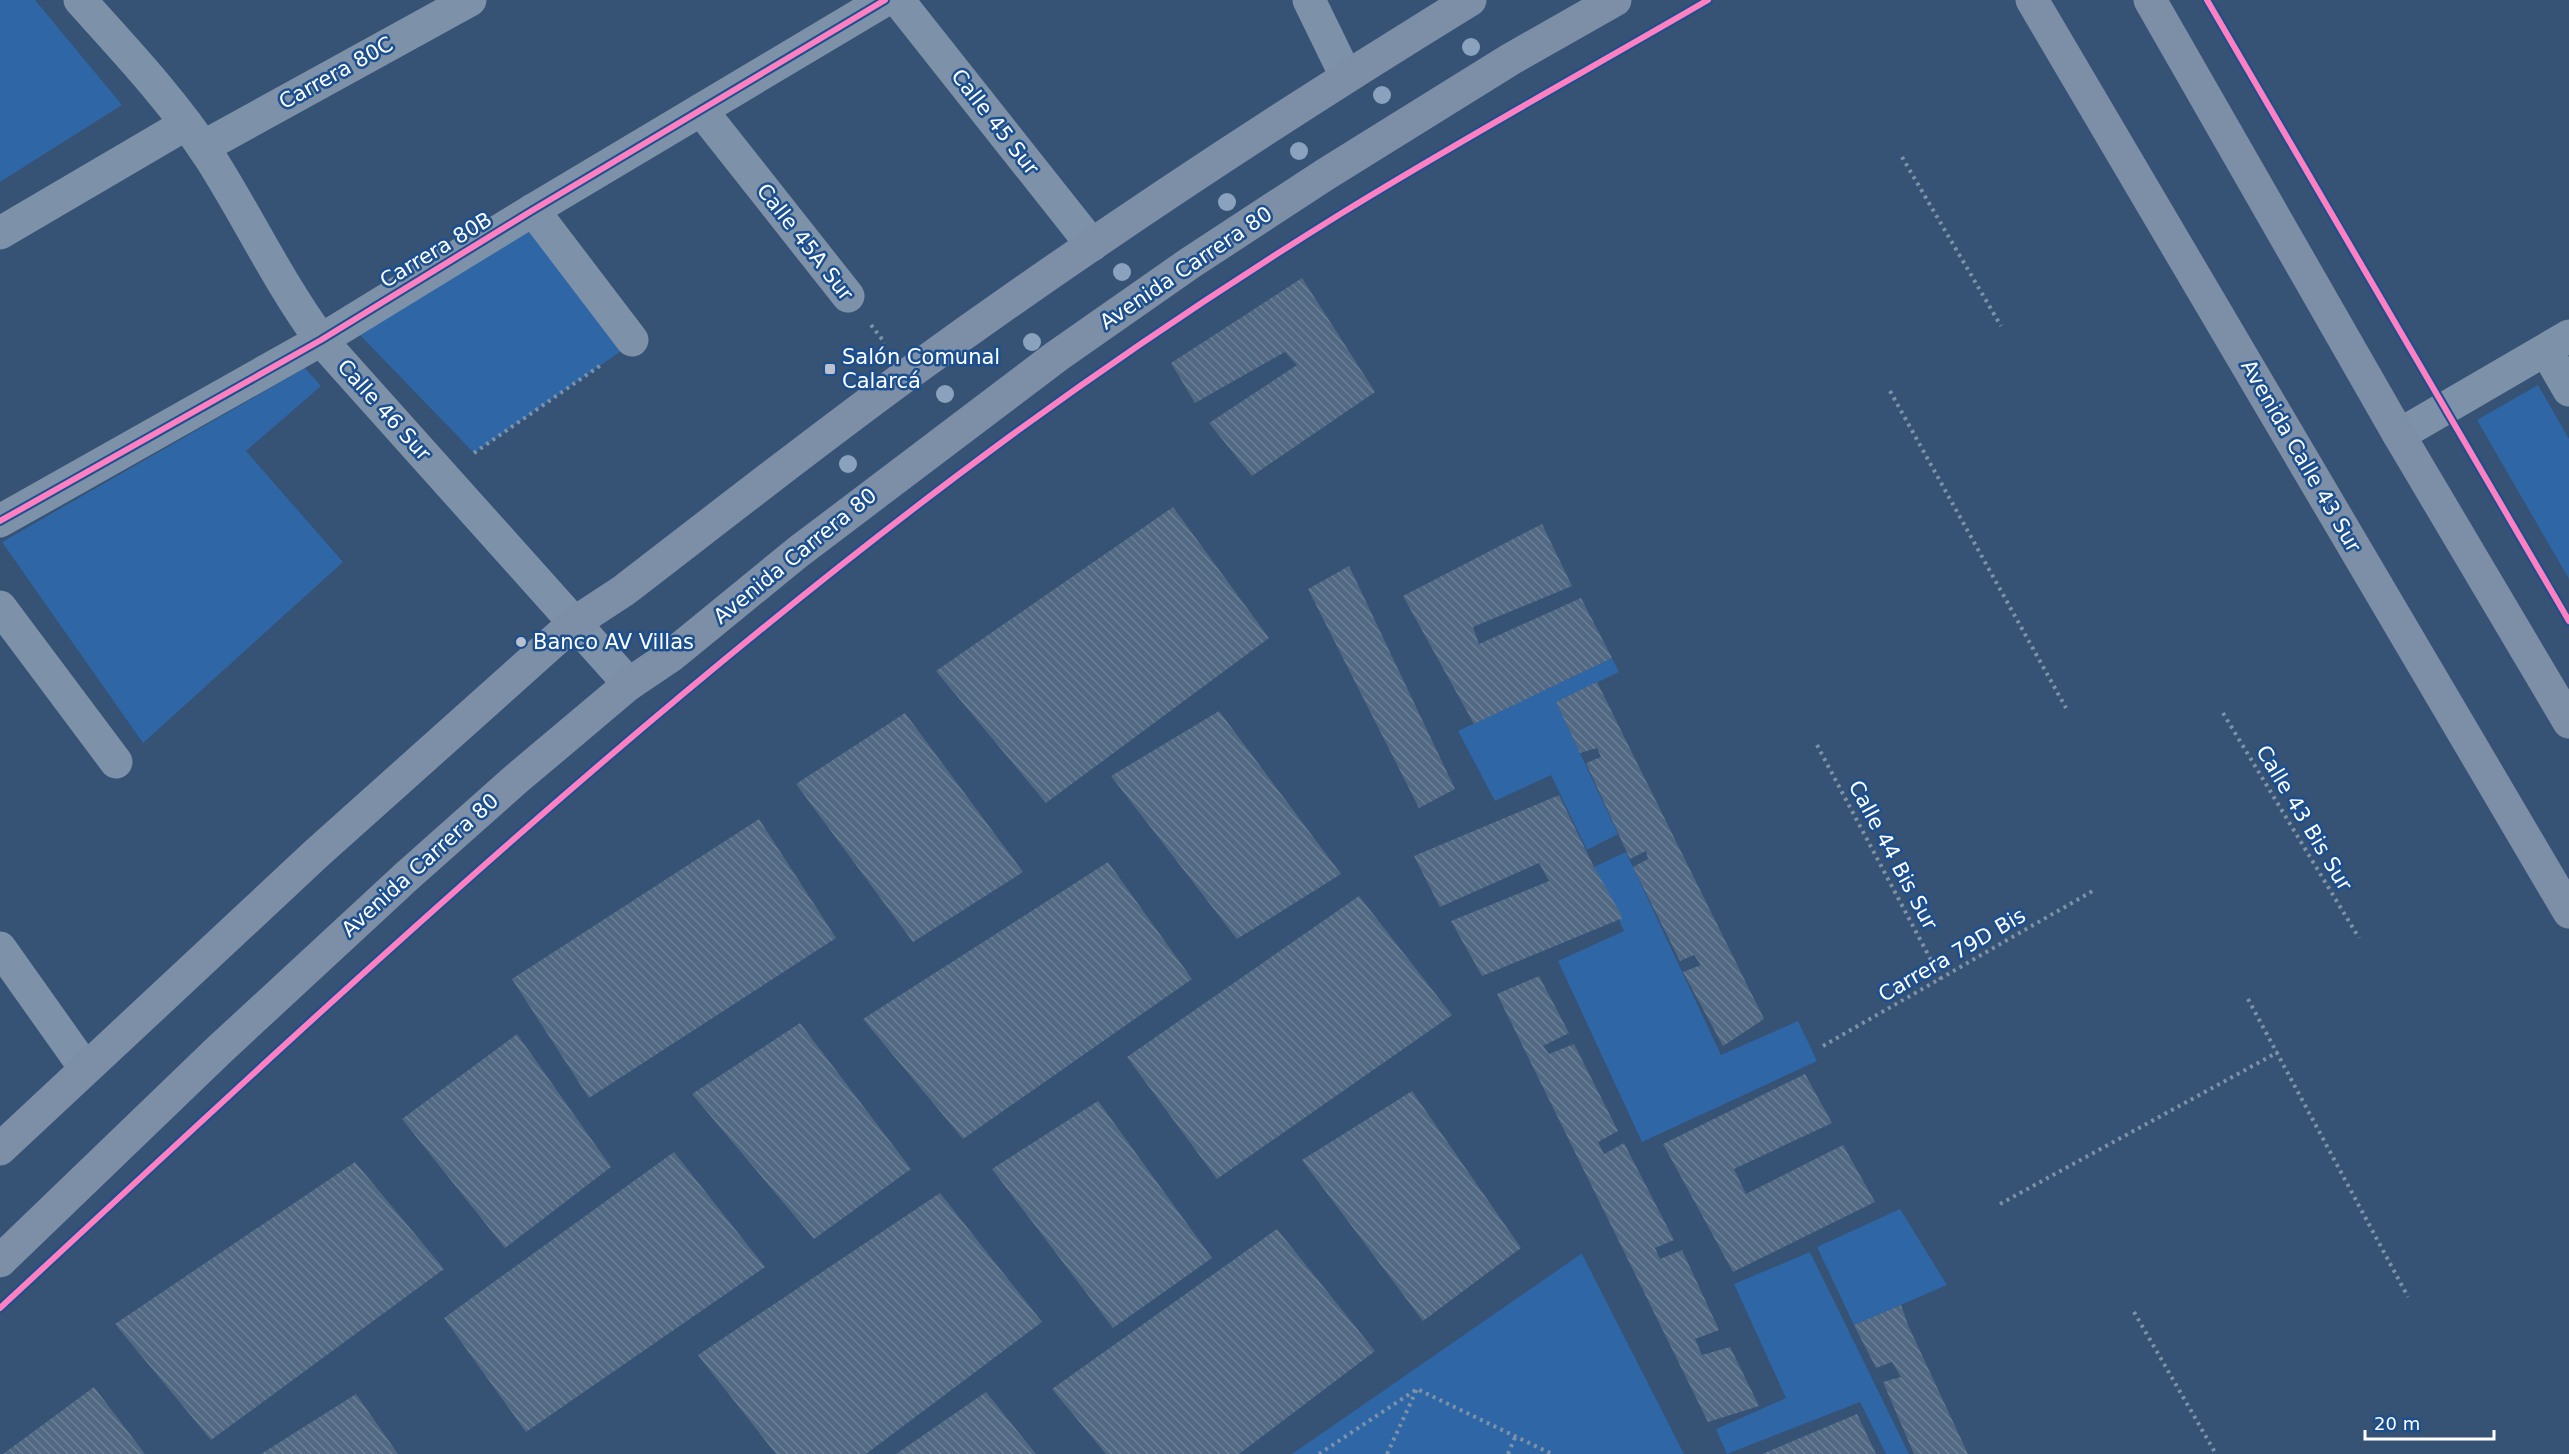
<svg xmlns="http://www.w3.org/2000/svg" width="2569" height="1454" font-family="'DejaVu Sans',sans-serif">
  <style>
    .green { fill: #2f66a5 }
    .building { fill: url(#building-back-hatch) }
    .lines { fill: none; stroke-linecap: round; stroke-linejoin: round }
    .path { stroke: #7d92a8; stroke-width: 4; stroke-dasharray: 3 4.5; stroke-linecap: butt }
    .minor { stroke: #7d92a8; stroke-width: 33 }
    .major { stroke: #7d8ea7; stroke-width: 33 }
    .cycleway-casing { stroke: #1b4f8f; stroke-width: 10 }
    .cycleway { stroke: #ff80c0; stroke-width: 6 }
    .tree { fill: #8aa2be }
    .poi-dot { fill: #b9c2ce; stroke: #1b4f8f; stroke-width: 2 }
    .labels { text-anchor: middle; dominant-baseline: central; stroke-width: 5; stroke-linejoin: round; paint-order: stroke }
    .street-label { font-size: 21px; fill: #fff; stroke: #1b4f8f }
    .poi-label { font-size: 21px; fill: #fff; stroke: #1b4f8f; text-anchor: start }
  </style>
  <defs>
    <pattern id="building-back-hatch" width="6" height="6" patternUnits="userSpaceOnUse" patternTransform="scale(1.5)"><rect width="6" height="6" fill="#526984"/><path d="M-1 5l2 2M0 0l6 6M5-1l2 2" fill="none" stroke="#6c8096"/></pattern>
  </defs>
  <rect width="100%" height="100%" fill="#365274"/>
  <!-- green -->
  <g class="green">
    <polygon points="0,0 35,0 122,105 0,182"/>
    <polygon points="532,228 624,349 474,453 358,333"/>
    <polygon points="305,368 321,386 246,451 343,562 143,743 2,542"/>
    <polygon points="2538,385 2569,439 2569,579 2477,420"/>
    <polygon points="1612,658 1619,672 1556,702 1618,834 1587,850 1551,775 1495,801 1458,731"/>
    <polygon points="1626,852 1721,1055 1798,1021 1817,1061 1642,1142 1558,961 1624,931 1594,867"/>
    <polygon points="1900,1209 1947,1285 1854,1325 1817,1247"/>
    <polygon points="1810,1252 1909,1454 1886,1454 1860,1402 1727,1454 1716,1429 1786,1398 1734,1284"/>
    <polygon points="1582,1254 1684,1454 1292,1454 1581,1254"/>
  </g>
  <!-- building -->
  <g class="building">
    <polygon points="1302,278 1375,392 1252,476 1209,423 1297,365 1285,352 1195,403 1171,363"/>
    <polygon points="1173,507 1269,638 1046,803 936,671"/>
    <polygon points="1542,524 1572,586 1473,627 1479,644 1581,598 1612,658 1474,724 1403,596"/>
    <polygon points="1349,566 1455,789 1419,808 1308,589"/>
    <polygon points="1597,682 1764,1019 1723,1046 1683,972 1701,965 1694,955 1680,961 1633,867 1648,859 1646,851 1630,859 1586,763 1601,757 1597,748 1580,753 1556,702"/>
    <polygon points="1219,711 1341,874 1237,939 1111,776"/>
    <polygon points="905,713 1023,872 913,942 796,784"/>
    <polygon points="1559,795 1594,867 1623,918 1482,976 1451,921 1549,881 1539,863 1440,907 1414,856"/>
    <polygon points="759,819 836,938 589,1098 512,979"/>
    <polygon points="1108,862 1192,979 963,1139 863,1019"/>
    <polygon points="1359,896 1452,1015 1217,1179 1127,1057"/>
    <polygon points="1539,976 1569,1033 1543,1046 1549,1054 1574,1044 1618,1131 1598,1142 1604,1154 1624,1143 1674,1240 1655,1248 1660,1259 1682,1250 1719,1330 1695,1339 1702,1355 1730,1347 1759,1406 1708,1422 1497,994"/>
    <polygon points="800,1023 911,1169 814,1239 692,1094"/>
    <polygon points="517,1034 611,1167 505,1248 402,1119"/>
    <polygon points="1805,1074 1832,1123 1734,1169 1746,1194 1843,1145 1875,1202 1733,1272 1663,1144"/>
    <polygon points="1412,1091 1521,1248 1423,1321 1302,1160"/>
    <polygon points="1098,1101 1212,1258 1113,1328 992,1169"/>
    <polygon points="674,1152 765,1267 526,1432 444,1318"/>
    <polygon points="355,1162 444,1269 211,1440 115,1324"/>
    <polygon points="940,1193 1042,1322 866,1454 776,1454 698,1355"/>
    <polygon points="1277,1229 1375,1351 1239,1454 1106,1454 1052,1389"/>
    <polygon points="1901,1305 1908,1325 1968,1454 1914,1454 1883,1382 1901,1377 1892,1362 1876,1368 1854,1325"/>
    <polygon points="94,1387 145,1454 3,1454"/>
    <polygon points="986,1392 1036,1454 896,1454"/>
    <polygon points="356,1394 398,1454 261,1454"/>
    <polygon points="1857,1414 1876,1454 1762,1454"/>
  </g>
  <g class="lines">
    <!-- path -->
    <g class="path">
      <polyline points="1902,157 2001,326"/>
      <polyline points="871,325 885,343"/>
      <polyline points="1890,391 2066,708"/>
      <polyline points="474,453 601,365"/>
      <polyline points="2223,713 2359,938"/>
      <polyline points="1817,745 1941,979"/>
      <polyline points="2248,999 2408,1297"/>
      <polyline points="1823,1046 2096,889"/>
      <polyline points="2000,1204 2278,1052"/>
      <polyline points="2134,1312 2216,1454"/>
      <polyline points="1319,1454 1417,1389 1552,1454"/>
      <polyline points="1387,1454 1417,1389"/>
      <polyline points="1508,1454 1516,1435"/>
    </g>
    <!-- minor -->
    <g class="minor">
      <path d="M80 0C126 51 174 102 211 159 249 219 279 283 321 340L629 684"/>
      <polyline points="898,0 1092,245"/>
      <polyline points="1309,0 1346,76"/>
      <polyline points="701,110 848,296"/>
      <polyline points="203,147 470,0"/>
      <polyline points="533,210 632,340"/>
      <polyline points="0,233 186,124"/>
      <polyline points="2546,350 2569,390"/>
      <polyline points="2399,435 2569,336"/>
      <polyline points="0,521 321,340 533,210 885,0"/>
      <polyline points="0,607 116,762"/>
      <polyline points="0,948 85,1068"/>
    </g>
    <!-- major -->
    <g class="major">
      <polyline points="2032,0 2569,912"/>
      <polyline points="2150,0 2399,435 2569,722"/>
      <path d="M0 1149 317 853 574 623 623 591C718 518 812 444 908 374 1090 242 1278 118 1470 0"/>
      <polyline points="0,1261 219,1050 407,876 515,780 629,684 672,655 798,552 1057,356 1190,263 1326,174 1511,59 1615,0"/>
    </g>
    <!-- cycleway casing -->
    <g class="cycleway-casing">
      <g id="cycleway">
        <polyline points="2207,0 2569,621"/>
        <polyline points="0,521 321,340 533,210 885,0"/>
        <path d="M0 1308C326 1006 651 700 1009 437 1117 358 1229 283 1342 213 1462 139 1586 71 1708 0"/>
      </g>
    </g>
    <!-- cycleway -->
    <use href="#cycleway" class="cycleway"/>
  </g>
  <!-- trees -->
  <g class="tree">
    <circle cx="1471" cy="47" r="9"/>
    <circle cx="1382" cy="95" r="9"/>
    <circle cx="1299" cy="151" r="9"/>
    <circle cx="1227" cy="202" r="9"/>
    <circle cx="1122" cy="272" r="9"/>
    <circle cx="1032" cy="342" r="9"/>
    <circle cx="945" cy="394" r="9"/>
    <circle cx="848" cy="464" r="9"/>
  </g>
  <!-- markers -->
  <g class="poi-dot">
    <rect x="824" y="363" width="12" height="12" rx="3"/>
    <circle cx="521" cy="642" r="6"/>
  </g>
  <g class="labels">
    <!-- street labels -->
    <g class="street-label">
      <text transform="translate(336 73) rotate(-29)">Carrera 80C</text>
      <text transform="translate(995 122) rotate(52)">Calle 45 Sur</text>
      <text transform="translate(805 242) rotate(52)">Calle 45A Sur</text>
      <text transform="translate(436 250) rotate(-31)">Carrera 80B</text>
      <text transform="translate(1186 268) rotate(-34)">Avenida Carrera 80</text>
      <text transform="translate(384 410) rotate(48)">Calle 46 Sur</text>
      <text transform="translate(2301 456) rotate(60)">Avenida Calle 43 Sur</text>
      <text transform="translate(795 556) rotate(-39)">Avenida Carrera 80</text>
      <text transform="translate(2304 818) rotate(59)">Calle 43 Bis Sur</text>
      <text transform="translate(1893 855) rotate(62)">Calle 44 Bis Sur</text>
      <text transform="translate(420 865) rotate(-42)">Avenida Carrera 80</text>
      <text transform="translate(1952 955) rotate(-30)">Carrera 79D Bis</text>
    </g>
    <!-- poi labels -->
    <g class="poi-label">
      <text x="842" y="357">Salón Comunal<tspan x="842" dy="24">Calarcá</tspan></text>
      <text x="533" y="642">Banco AV Villas</text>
    </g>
  </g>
  <!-- scale -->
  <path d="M2365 1430v9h129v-9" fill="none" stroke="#ffffff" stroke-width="3"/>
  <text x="2374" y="1430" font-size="18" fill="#ffffff" stroke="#1b4f8f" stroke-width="4.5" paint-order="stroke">20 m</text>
</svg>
